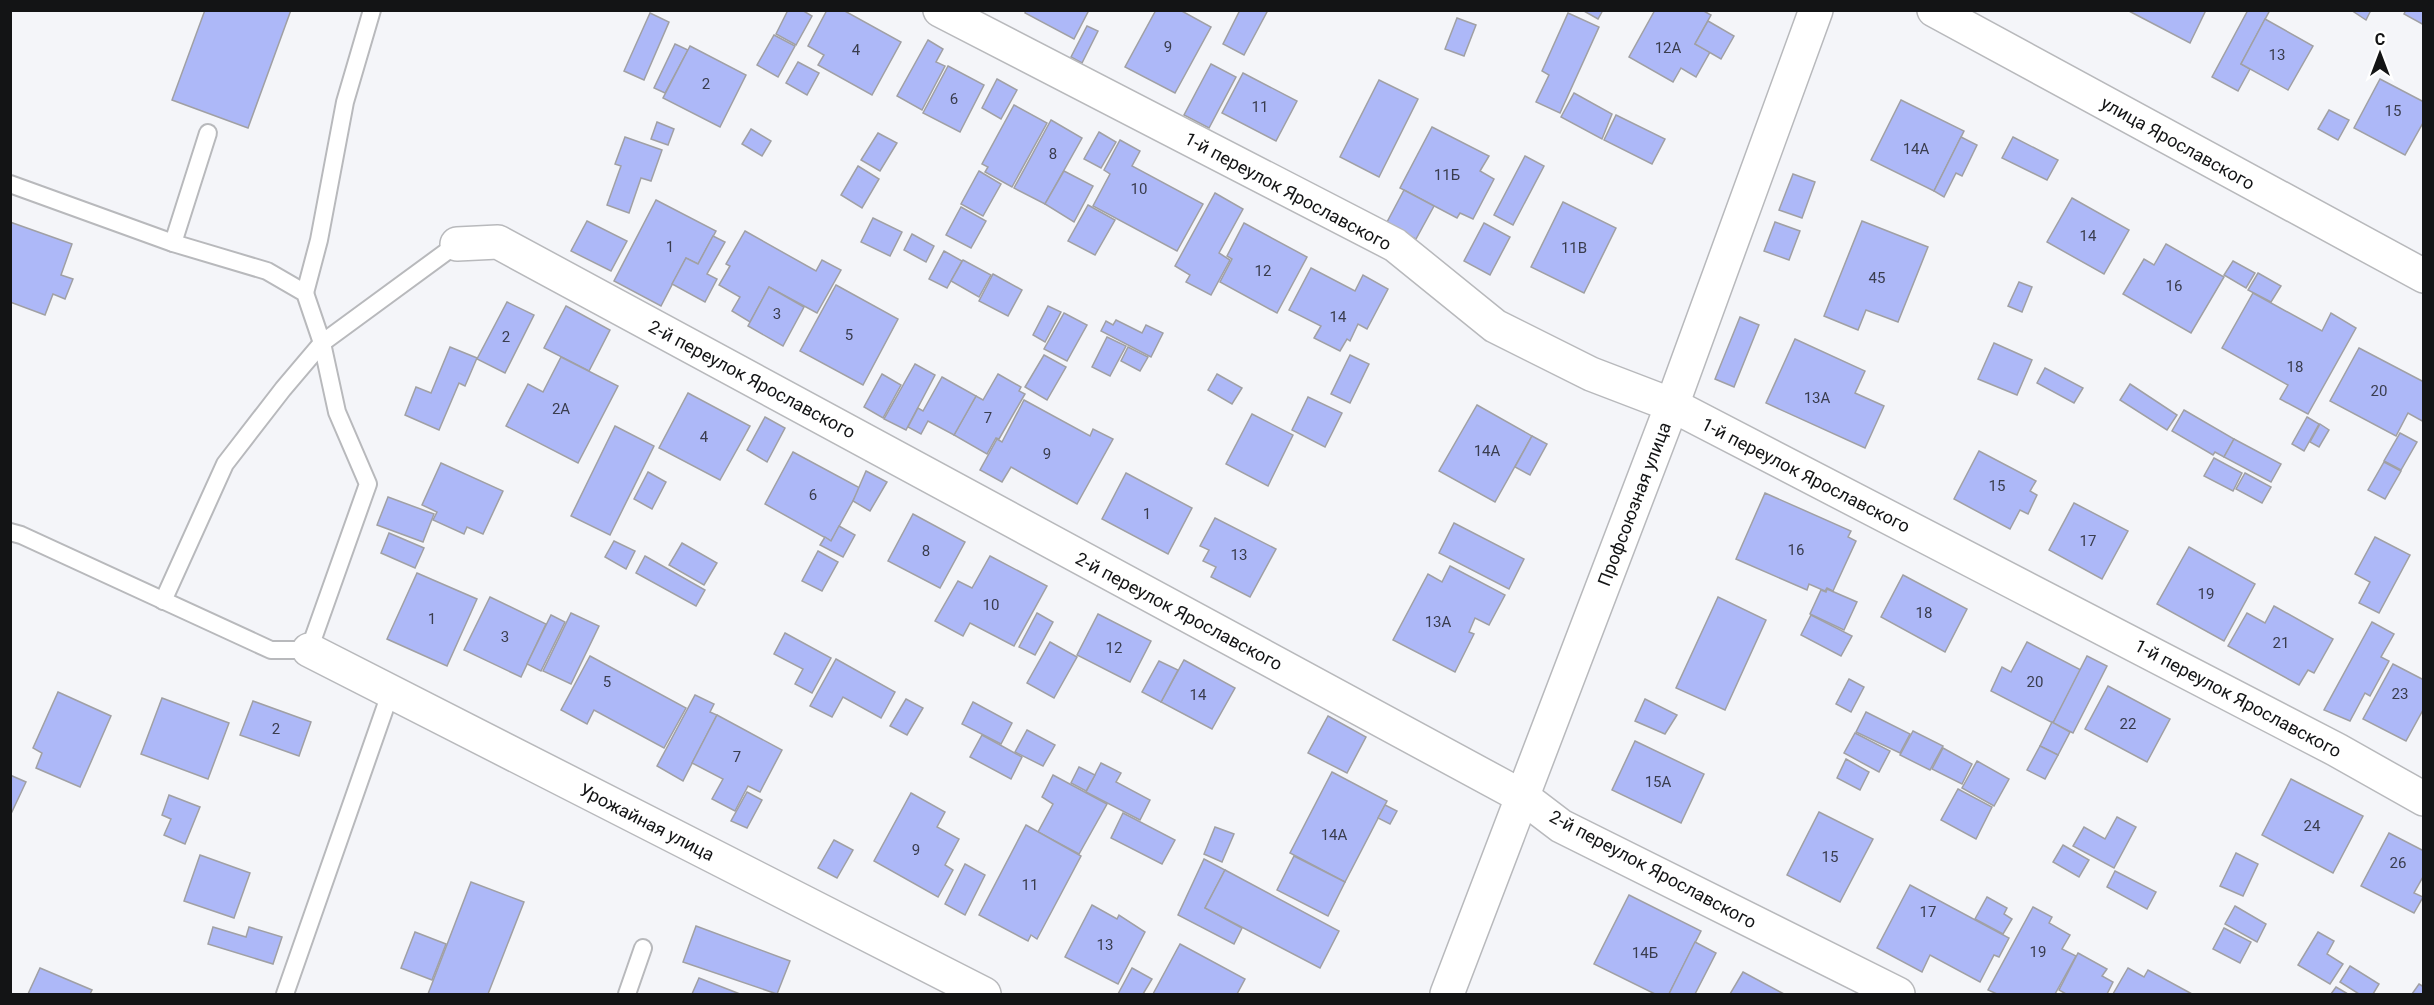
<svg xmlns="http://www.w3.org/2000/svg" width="2434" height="1005" font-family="Roboto,sans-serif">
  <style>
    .building { fill: #adb8f8; stroke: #a0a0a4; stroke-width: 1.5 }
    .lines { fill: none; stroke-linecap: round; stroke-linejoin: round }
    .service-casing { stroke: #b8b9bc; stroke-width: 20 }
    .minor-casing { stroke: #b8b9bc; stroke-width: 36 }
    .tertiary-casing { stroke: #b8b9bc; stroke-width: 36 }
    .service { stroke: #fff; stroke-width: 16 }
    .minor { stroke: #fff; stroke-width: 33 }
    .tertiary { stroke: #fff; stroke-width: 33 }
    .labels { text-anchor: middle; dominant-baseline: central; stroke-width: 4.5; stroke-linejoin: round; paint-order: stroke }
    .number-label { font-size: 15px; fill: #3a3d4e }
    .street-label { font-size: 18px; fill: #131415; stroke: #fff }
  </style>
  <rect width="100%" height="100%" fill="#f4f5f9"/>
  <!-- building -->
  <g class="building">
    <polygon points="205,10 291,10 248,128 172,100"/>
    <polygon points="788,10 802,10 812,16 796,45 776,34"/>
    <polygon points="827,10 843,10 901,42 872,95 818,65 824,55 808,46"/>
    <polygon points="1026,10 1089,10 1074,39 1025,13"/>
    <polygon points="1156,10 1180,10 1211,27 1175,93 1125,67"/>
    <polygon points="1240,10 1268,10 1244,55 1223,44"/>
    <polygon points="1582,10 1603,10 1598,19"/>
    <polygon points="1655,10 1702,10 1711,15 1695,44 1710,52 1696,77 1681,68 1673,82 1629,57"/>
    <polygon points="2127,10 2206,10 2190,43"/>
    <polygon points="2248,10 2270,10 2241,64 2250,69 2238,91 2212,77"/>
    <polygon points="2351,10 2371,10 2366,20"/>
    <polygon points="2406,10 2424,10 2424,25 2404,14"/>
    <polygon points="650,13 669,22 644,80 624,71"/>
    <polygon points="1568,13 1599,27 1560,113 1536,102 1549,75 1542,71"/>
    <polygon points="1457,18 1476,25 1464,56 1445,49"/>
    <polygon points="2265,19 2313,46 2288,90 2241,64"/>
    <polygon points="1708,21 1734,36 1721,59 1695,44"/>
    <polygon points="1087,26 1098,31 1082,63 1071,57"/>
    <polygon points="774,35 795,46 778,77 757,65"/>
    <polygon points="928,40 943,49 936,62 945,66 922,110 897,96"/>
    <polygon points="675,44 688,50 665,93 654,88"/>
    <polygon points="690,46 746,75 720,127 663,98"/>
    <polygon points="798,62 819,73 807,95 786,83"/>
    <polygon points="1211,64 1236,77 1209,128 1184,115"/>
    <polygon points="948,66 984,85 960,132 923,113"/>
    <polygon points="1243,73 1297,101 1276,141 1222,113"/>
    <polygon points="997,79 1017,90 1001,119 982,108"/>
    <polygon points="2380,79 2424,102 2424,121 2405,155 2354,128"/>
    <polygon points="1379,80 1418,99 1379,177 1340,157"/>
    <polygon points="1574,93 1612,114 1602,139 1561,117"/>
    <polygon points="1901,100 1964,131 1934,191 1871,160"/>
    <polygon points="1014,105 1047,123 1012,187 985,172 988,167 982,164"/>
    <polygon points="2329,110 2349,120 2338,140 2318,129"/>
    <polygon points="1616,115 1665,139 1652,164 1604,140"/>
    <polygon points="1051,120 1082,138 1045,204 1014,188"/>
    <polygon points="657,122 674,129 668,145 651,139"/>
    <polygon points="1432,127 1489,156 1480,171 1494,179 1473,219 1460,213 1457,218 1400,188"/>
    <polygon points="751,129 771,141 762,156 742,144"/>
    <polygon points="1099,132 1116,142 1101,168 1084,159"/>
    <polygon points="878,133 897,143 880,171 861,160"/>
    <polygon points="625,137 662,150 651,181 641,178 629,213 607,205 621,166 615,164"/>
    <polygon points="1961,137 1977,145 1962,176 1956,173 1944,197 1934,191"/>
    <polygon points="2013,137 2058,160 2047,180 2002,158"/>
    <polygon points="1120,140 1140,151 1132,166 1203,204 1177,251 1093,206 1110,174 1104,170"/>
    <polygon points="1525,156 1544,166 1513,225 1494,215"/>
    <polygon points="858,166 879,179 862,208 841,195"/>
    <polygon points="979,171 1001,184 983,216 961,204"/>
    <polygon points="1064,171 1093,186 1074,222 1045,204"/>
    <polygon points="1793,174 1815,182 1802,218 1779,210"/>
    <polygon points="1404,190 1434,206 1416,239 1386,224"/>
    <polygon points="1215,193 1243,209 1219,253 1230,260 1211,295 1186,282 1190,275 1175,266"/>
    <polygon points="2072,198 2129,230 2104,274 2047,242"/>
    <polygon points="656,200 716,231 698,264 686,258 661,306 614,281"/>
    <polygon points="1563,202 1616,228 1584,293 1531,267"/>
    <polygon points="1088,205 1115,220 1095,255 1068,241"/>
    <polygon points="961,207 986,221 971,248 946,235"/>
    <polygon points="873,218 902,232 890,256 861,242"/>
    <polygon points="587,221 627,241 611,271 571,251"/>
    <polygon points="1862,221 1928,247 1898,322 1866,310 1858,330 1824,316"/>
    <polygon points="10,222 72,244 61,275 73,279 65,299 53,294 45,315 10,302"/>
    <polygon points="1775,222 1800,231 1789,260 1764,251"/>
    <polygon points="1244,223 1307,257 1277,313 1220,282 1232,259 1227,256"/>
    <polygon points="1484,223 1510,237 1490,275 1464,261"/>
    <polygon points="745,231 816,271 822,260 841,270 817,313 769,287 750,322 732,311 740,297 719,285 730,266 726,264"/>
    <polygon points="912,234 934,246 926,262 904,250"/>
    <polygon points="713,236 725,242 707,274 717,279 705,302 672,284 686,258 698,264"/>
    <polygon points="2166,244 2224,277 2191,333 2123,294 2144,259 2154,265"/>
    <polygon points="944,251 962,261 947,288 929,279"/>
    <polygon points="963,260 991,275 979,297 951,281"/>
    <polygon points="2233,261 2255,273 2246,288 2224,275"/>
    <polygon points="1311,268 1355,291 1363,275 1388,289 1367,329 1358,324 1350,341 1347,339 1340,351 1314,338 1321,326 1289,310"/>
    <polygon points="2258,273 2281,286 2271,302 2248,290"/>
    <polygon points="993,274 1022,290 1008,316 979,301"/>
    <polygon points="2019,282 2032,287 2022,312 2008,306"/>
    <polygon points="836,285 898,319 863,385 800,351"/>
    <polygon points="769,287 804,307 783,346 748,326"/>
    <polygon points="2253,293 2322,331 2331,313 2356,328 2308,414 2280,399 2288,385 2222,348"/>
    <polygon points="507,302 534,315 505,373 477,359"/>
    <polygon points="566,306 610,330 589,371 544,348"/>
    <polygon points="1048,306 1061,312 1045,342 1033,335"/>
    <polygon points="1064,313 1087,325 1067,361 1044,349"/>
    <polygon points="1740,317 1759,325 1734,387 1715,379"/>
    <polygon points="1116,320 1142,333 1146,325 1163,333 1151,357 1101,331 1106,321 1113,325"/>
    <polygon points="1107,337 1126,346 1110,376 1092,367"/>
    <polygon points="1795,339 1865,371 1855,393 1884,406 1865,448 1766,403"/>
    <polygon points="1994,343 2032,360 2017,395 1978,379"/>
    <polygon points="450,347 477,358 465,386 459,383 439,430 405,415 416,387 431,393"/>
    <polygon points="1128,347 1148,357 1140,371 1121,361"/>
    <polygon points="2359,348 2424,382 2424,422 2408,413 2396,436 2330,401"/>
    <polygon points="1044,355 1066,367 1047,400 1025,387"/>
    <polygon points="1350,355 1369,364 1350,403 1331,394"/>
    <polygon points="561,357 618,386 578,463 506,426 528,384 543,392"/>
    <polygon points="915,364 935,375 906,430 884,419"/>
    <polygon points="2045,368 2083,388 2074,403 2037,383"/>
    <polygon points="882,374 901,385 883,418 864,407"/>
    <polygon points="998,374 1021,387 1019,391 1025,394 999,439 996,438 987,454 954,435 976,396 983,400"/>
    <polygon points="1217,374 1242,388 1232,404 1208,390"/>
    <polygon points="942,377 976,396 954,435 928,421 921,434 908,427 918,408 923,411"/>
    <polygon points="2130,384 2177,415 2167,430 2120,400"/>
    <polygon points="688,393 750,426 720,480 659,448"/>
    <polygon points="1308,397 1342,413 1325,447 1292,430"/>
    <polygon points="1024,400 1090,436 1093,429 1113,439 1077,504 1011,467 1002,482 980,470 997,439 1002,442"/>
    <polygon points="1477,405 1532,436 1495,502 1439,471"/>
    <polygon points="2184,410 2234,439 2224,457 2215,452 2213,455 2172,431"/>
    <polygon points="1252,414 1293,435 1268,486 1226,464"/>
    <polygon points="765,417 785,428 767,462 747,450"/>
    <polygon points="2307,417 2319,424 2304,451 2292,444"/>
    <polygon points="2320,424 2329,430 2319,447 2310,442"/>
    <polygon points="615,426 654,446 610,535 571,516"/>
    <polygon points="2400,433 2417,442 2401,470 2384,461"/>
    <polygon points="1532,436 1547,444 1530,475 1515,467"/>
    <polygon points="2234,439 2281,464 2271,482 2224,457"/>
    <polygon points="1979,451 2036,481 2030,491 2037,495 2028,514 2020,510 2010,529 1954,499"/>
    <polygon points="793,452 860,488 831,541 765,504"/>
    <polygon points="2214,458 2242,473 2233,491 2204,476"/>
    <polygon points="2384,462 2401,471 2385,499 2368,490"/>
    <polygon points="441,463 503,491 483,534 467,527 464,534 433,520 437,512 422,505"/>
    <polygon points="866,471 887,482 870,511 853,501"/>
    <polygon points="648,472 666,482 652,509 634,499"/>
    <polygon points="1126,473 1192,508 1168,554 1102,519"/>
    <polygon points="2245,473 2271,487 2262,503 2236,489"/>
    <polygon points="1765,493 1851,531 1848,537 1856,541 1833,591 1827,588 1825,591 1809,584 1807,590 1736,559"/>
    <polygon points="388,497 434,514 423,542 377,525"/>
    <polygon points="2074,503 2128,531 2102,579 2049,550"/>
    <polygon points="913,514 965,542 940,588 888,561"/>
    <polygon points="1215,518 1276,549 1250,597 1211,577 1216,567 1203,561 1209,550 1200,546"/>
    <polygon points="1454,523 1524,559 1509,589 1439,553"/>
    <polygon points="839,526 855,535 843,557 820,545 825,537 831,541"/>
    <polygon points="389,533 424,548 415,568 381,553"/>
    <polygon points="2375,537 2410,555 2379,613 2359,603 2370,582 2355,574"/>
    <polygon points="614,541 635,551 626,569 605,557"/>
    <polygon points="682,543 717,563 704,585 669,565"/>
    <polygon points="2189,547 2255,584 2224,641 2157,604"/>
    <polygon points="818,551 838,562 822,591 802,581"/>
    <polygon points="645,556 705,590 696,606 636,573"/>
    <polygon points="990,556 1047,586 1014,646 970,623 963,636 935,621 958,581 972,588"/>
    <polygon points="1450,566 1505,595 1489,625 1475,618 1469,632 1474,634 1455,672 1393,640 1428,574 1442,582"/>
    <polygon points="417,573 477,599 447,666 387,639"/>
    <polygon points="1903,575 1967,609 1945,652 1881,617"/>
    <polygon points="1827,589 1857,602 1844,630 1810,614 1821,590 1826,592"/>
    <polygon points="490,597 546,624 521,677 464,650"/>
    <polygon points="1718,597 1766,620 1725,710 1676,688"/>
    <polygon points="2274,606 2333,639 2314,673 2308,670 2299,685 2228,646 2247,613 2265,623"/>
    <polygon points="571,613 599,626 571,684 543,671"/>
    <polygon points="1037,613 1053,622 1035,655 1019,647"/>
    <polygon points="1098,614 1151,641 1130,682 1077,655"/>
    <polygon points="551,615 565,622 541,671 527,664"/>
    <polygon points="1811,615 1852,636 1841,656 1801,635"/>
    <polygon points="2372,622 2394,634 2381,657 2389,661 2370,696 2365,693 2350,721 2324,710"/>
    <polygon points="785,633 831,658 812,693 795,684 803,669 774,654"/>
    <polygon points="1050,642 1077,657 1054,698 1027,683"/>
    <polygon points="2027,642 2081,670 2053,723 1991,691 2002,667 2011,672"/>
    <polygon points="590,656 686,708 664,748 594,710 587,724 561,710"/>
    <polygon points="2087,656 2107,666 2073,733 2053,723"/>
    <polygon points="836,659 895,692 881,718 843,697 832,717 810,706"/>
    <polygon points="1184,660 1235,688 1212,729 1161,702"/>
    <polygon points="1159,661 1178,670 1161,702 1142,692"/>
    <polygon points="2393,664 2424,680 2424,708 2406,741 2363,719"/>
    <polygon points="1849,679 1864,687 1851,712 1836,704"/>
    <polygon points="2108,686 2170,719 2147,762 2085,729"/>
    <polygon points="58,692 111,716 80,787 36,768 42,753 33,748"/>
    <polygon points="695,695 714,704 710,712 717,715 683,781 657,766"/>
    <polygon points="162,698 229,723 208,779 141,754"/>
    <polygon points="906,699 923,708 907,735 890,726"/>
    <polygon points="1645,699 1677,715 1665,734 1635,721"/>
    <polygon points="253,701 311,722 299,756 240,735"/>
    <polygon points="973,702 1012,723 1001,744 962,724"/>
    <polygon points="1866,712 1910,734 1900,753 1856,732"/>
    <polygon points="717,715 782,750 760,792 748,786 735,811 712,799 723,779 692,763"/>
    <polygon points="1328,716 1366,737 1347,773 1308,753"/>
    <polygon points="2052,722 2070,732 2058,755 2040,746"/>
    <polygon points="1027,730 1055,745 1043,766 1015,752"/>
    <polygon points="1913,731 1943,746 1930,770 1900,755"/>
    <polygon points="1855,733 1890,751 1879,772 1844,753"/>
    <polygon points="982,735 1022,757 1011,779 970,757"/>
    <polygon points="1635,741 1704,774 1681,823 1612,790"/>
    <polygon points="2040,746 2058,755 2045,779 2027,770"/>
    <polygon points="1943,748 1972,764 1962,784 1932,769"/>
    <polygon points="1846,759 1869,772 1860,790 1837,778"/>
    <polygon points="1977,761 2009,779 1994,806 1962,788"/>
    <polygon points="1101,763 1121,773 1116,782 1150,800 1140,820 1086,792"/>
    <polygon points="1079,767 1095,775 1086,791 1071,783"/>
    <polygon points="1332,772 1387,801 1345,882 1290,853"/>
    <polygon points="10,775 26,782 10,816"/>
    <polygon points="1053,775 1107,804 1079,854 1038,832 1053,804 1042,797"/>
    <polygon points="2291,779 2363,816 2333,873 2262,835"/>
    <polygon points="1958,789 1992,807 1976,839 1941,820"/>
    <polygon points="747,792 762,800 747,828 731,821"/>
    <polygon points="911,793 945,812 937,827 959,839 945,865 953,870 938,897 874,861"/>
    <polygon points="169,795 200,807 185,844 164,835 171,819 162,815"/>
    <polygon points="1385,805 1397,811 1390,824 1378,818"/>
    <polygon points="1819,812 1873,839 1840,902 1787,875"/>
    <polygon points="1123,813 1175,840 1162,864 1111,838"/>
    <polygon points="2117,817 2136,827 2114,868 2073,846 2084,827 2105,839"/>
    <polygon points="1026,825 1081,856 1037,939 1031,935 1028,941 979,915"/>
    <polygon points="1215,827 1234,834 1222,862 1204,854"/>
    <polygon points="2389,833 2424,851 2424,875 2414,893 2423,897 2414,913 2361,886"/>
    <polygon points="834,840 853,850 837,878 818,868"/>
    <polygon points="2063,845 2089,860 2079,877 2053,862"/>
    <polygon points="2236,853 2258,864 2243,896 2220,886"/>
    <polygon points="200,855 250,873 234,918 184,901"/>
    <polygon points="1294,856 1345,882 1328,916 1277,890"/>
    <polygon points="1204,859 1225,870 1205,908 1242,928 1234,944 1178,915"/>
    <polygon points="965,864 985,875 965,915 945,904"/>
    <polygon points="1225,870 1339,931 1320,968 1205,908"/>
    <polygon points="2115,871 2156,892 2147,909 2107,887"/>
    <polygon points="471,882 524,902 488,994 428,994"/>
    <polygon points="1910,885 2009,938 1999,957 1994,955 1980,982 1930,955 1922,972 1877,948"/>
    <polygon points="1629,895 1701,931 1669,994 1655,994 1594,964"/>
    <polygon points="1987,897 2007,908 2004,914 2012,919 2003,934 1975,919"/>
    <polygon points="1092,905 1117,919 1119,915 1145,932 1118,984 1065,957"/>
    <polygon points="2235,906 2266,924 2257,942 2225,924"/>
    <polygon points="2033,907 2052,917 2049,923 2070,935 2062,949 2076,956 2055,994 1997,994 1988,990"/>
    <polygon points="696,926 790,961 777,994 683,962"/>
    <polygon points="213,927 246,937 249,927 282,937 273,964 208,944"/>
    <polygon points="2224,928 2251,942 2240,963 2213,949"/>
    <polygon points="415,932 446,944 432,980 401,968"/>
    <polygon points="2318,932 2334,941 2327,954 2343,964 2330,984 2298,965"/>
    <polygon points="1695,942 1716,953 1695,994 1669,994"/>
    <polygon points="1180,944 1245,979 1237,994 1153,994"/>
    <polygon points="2078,953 2107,969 2102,976 2113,982 2107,994 2066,994 2059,990"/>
    <polygon points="2350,966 2379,984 2373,994 2359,994 2340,982"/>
    <polygon points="40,968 92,990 90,994 28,994"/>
    <polygon points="1132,968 1152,979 1143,994 1118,994"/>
    <polygon points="2128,968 2144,977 2148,970 2192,994 2113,994"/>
    <polygon points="1743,972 1784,994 1730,994"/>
    <polygon points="699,978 740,994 692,994"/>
    <polygon points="2419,984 2424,987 2424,994 2412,994"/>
    <polygon points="2336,987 2348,994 2331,994"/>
  </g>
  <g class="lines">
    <!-- service casing -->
    <g class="service-casing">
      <g id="service">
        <polyline points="10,184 173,243 267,271 305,293 322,343 337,412 368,484 309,650 271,650 21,535 10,532"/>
        <polyline points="173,243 208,133"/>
        <polyline points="305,293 319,240 345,102 372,10"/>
        <polyline points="163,601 225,464 283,389 322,343 457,244"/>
        <polyline points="285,994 391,691"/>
        <polyline points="627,994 643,948"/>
      </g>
    </g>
    <!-- minor casing -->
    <g class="minor-casing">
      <g id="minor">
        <polyline points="940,10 1395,245 1495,326 1591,374 1672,405 2337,750 2424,799"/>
        <polyline points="1934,10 2424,276"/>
        <polyline points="457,244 498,242 1523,797 1561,826 1898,994"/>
        <polyline points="309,650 984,994"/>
      </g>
    </g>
    <!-- tertiary casing -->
    <g class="tertiary-casing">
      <polyline id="tertiary" points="1447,994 1672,405 1816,10"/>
    </g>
    <!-- service -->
    <use href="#service" class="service"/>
    <!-- minor -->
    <use href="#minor" class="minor"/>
    <!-- tertiary -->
    <use href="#tertiary" class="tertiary"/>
  </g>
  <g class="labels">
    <!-- number labels -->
    <g class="number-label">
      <text x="1168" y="47">9</text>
      <text x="1668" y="48">12А</text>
      <text x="856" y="50">4</text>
      <text x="2277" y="55">13</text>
      <text x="706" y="84">2</text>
      <text x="954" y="99">6</text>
      <text x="1260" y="107">11</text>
      <text x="2393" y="111">15</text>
      <text x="1916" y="149">14А</text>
      <text x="1053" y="154">8</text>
      <text x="1447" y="175">11Б</text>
      <text x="1139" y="189">10</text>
      <text x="2088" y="236">14</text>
      <text x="670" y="247">1</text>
      <text x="1574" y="248">11В</text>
      <text x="1263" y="271">12</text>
      <text x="1877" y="278">45</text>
      <text x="2174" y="286">16</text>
      <text x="777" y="314">3</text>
      <text x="1338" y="317">14</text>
      <text x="849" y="335">5</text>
      <text x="506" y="337">2</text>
      <text x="2295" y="367">18</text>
      <text x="2379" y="391">20</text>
      <text x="1817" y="398">13А</text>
      <text x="561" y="409">2А</text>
      <text x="988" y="418">7</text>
      <text x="704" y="437">4</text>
      <text x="1487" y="451">14А</text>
      <text x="1047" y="454">9</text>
      <text x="1997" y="486">15</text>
      <text x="813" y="495">6</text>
      <text x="1147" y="514">1</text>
      <text x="2088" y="541">17</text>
      <text x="1796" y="550">16</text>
      <text x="926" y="551">8</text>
      <text x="1239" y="555">13</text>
      <text x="2206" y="594">19</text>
      <text x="991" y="605">10</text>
      <text x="1924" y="613">18</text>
      <text x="432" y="619">1</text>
      <text x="1438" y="622">13А</text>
      <text x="505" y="637">3</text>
      <text x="2281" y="643">21</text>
      <text x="1114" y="648">12</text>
      <text x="607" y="682">5</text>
      <text x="2035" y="682">20</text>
      <text x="2400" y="694">23</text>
      <text x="1198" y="695">14</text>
      <text x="2128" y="724">22</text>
      <text x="276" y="729">2</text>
      <text x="737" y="757">7</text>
      <text x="1658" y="782">15А</text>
      <text x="2312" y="826">24</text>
      <text x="1334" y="835">14А</text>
      <text x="916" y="850">9</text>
      <text x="1830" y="857">15</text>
      <text x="2398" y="863">26</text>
      <text x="1030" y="885">11</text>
      <text x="1928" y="912">17</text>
      <text x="1105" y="945">13</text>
      <text x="2038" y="952">19</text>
      <text x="1645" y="953">14Б</text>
    </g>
    <!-- street labels -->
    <g class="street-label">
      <text transform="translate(2178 143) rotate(29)">улица Ярославского</text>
      <text transform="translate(1288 191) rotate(28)">1-й переулок Ярославского</text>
      <text transform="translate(752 379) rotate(28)">2-й переулок Ярославского</text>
      <text transform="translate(1806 475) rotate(27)">1-й переулок Ярославского</text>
      <text transform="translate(1634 504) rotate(-69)">Профсоюзная улица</text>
      <text transform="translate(1179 611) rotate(28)">2-й переулок Ярославского</text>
      <text transform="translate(2238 698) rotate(28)">1-й переулок Ярославского</text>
      <text transform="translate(647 822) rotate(27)">Урожайная улица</text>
      <text transform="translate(1653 869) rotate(28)">2-й переулок Ярославского</text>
    </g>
  </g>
  <!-- border -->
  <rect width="2434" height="1005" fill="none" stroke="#131415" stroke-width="24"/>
  <!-- north arrow -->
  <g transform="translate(2380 54)" stroke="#ffffff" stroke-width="4.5" paint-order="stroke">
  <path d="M0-4.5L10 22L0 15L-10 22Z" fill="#131415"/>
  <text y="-9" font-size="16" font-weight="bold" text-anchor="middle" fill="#131415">С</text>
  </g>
</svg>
